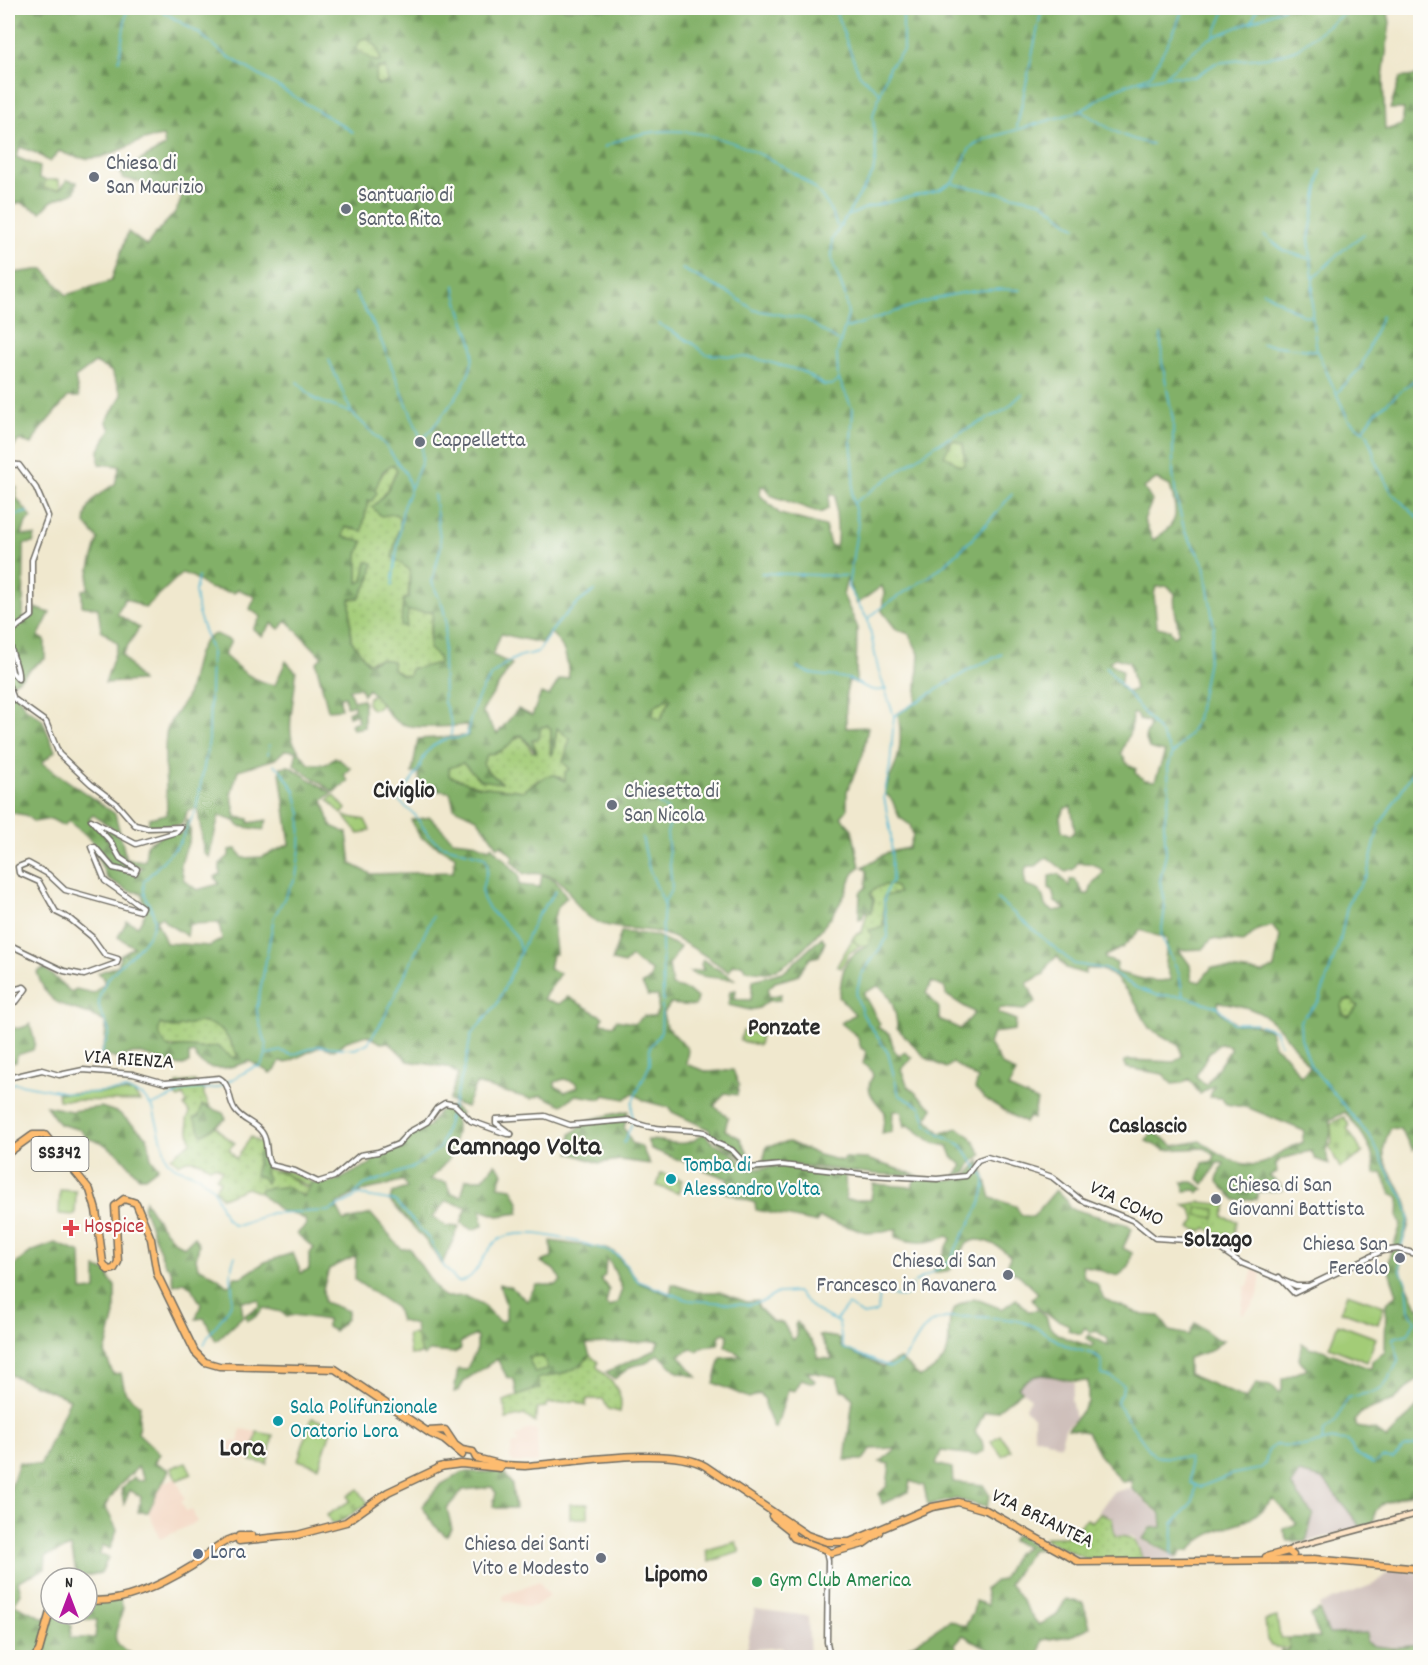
<svg xmlns="http://www.w3.org/2000/svg" width="1428" height="1665" font-family="Dekko,sans-serif">
  <style>
    .built { fill: #f3d4bf }
    .industrial { fill: #cfc0bb }
    .grass { fill: url(#grass-dots); stroke: #677c51; stroke-width: 1.5 }
    .forest { fill: url(#forest-firs); stroke: #566e4a; stroke-width: 1.5; fill-rule: evenodd }
    .cemetery { fill: url(#cemetery-stones); stroke: #677c51; stroke-width: 1.5 }
    .park { fill: url(#park-tufts); stroke: #677c51; stroke-width: 1.5 }
    .pitch { fill: #a3cc77; stroke: #677c51; stroke-width: 1.5 }
    .lines { fill: none; stroke-linecap: round; stroke-linejoin: round }
    .stream { stroke: #57bad6; stroke-width: 1.5 }
    .tertiary-casing { stroke: #706d64; stroke-width: 7 }
    .secondary-casing { stroke: #706d64; stroke-width: 8 }
    .primary-casing { stroke: #706d64; stroke-width: 9 }
    .tertiary { stroke: #fff; stroke-width: 4 }
    .secondary { stroke: #fee4c6; stroke-width: 4.5 }
    .primary { stroke: #fdbc70; stroke-width: 6 }
    .worship-dot { fill: #6b7280; stroke: #fdfcf7; stroke-width: 2 }
    .culture-dot { fill: #0f9aa8; stroke: #fdfcf7; stroke-width: 2 }
    .health-dot { fill: #e0444e; stroke: #fdfcf7; stroke-width: 2 }
    .service-dot { fill: #5c6f8a; stroke: #fdfcf7; stroke-width: 2 }
    .leisure-dot { fill: #2e9e5b; stroke: #fdfcf7; stroke-width: 2 }
    .labels { text-anchor: middle; dominant-baseline: central; stroke-width: 4.5; stroke-linejoin: round; paint-order: stroke }
    .shield { fill: #fdfcf7; stroke: #6a6a68; stroke-width: 1.5 }
    .shield-label { font-size: 20px; font-weight: bold; fill: #2b2b2b }
    .worship-label { font-size: 21px; fill: #5b616d; stroke: #fdfcf7; text-anchor: start }
    .street-label { font-size: 21px; fill: #2b2b2b; stroke: #fdfcf7 }
    .culture-label { font-size: 21px; fill: #0d838f; stroke: #fdfcf7; text-anchor: start }
    .health-label { font-size: 21px; fill: #be3a42; stroke: #fdfcf7; text-anchor: start }
    .service-label { font-size: 21px; fill: #4e5e75; stroke: #fdfcf7; text-anchor: start }
    .leisure-label { font-size: 21px; fill: #27864d; stroke: #fdfcf7; text-anchor: start }
    .neighbourhood-label { font-size: 22px; font-weight: bold; fill: #2b2b2b; stroke: #fdfcf7 }
    .quarter-label { font-size: 24px; font-weight: bold; fill: #2b2b2b; stroke: #fdfcf7 }
    .district-label { font-size: 27px; font-weight: bold; fill: #2b2b2b; stroke: #fdfcf7 }
  </style>
  <defs>
    <pattern id="grass-dots" width="8" height="8" patternUnits="userSpaceOnUse" patternTransform="scale(1.5)"><rect width="8" height="8" fill="#a3cc77"/><path d="M2 2h.1M6 6h.1" fill="none" stroke="#8caf67" stroke-width="1.8" stroke-linecap="round"/></pattern>
    <pattern id="forest-firs" width="22" height="20" patternUnits="userSpaceOnUse" patternTransform="scale(1.5)"><rect width="22" height="20" fill="#82b068"/><path d="M5 1l3.5 6h-7zM16 11l3.5 6h-7z" fill="#6b8f56"/></pattern>
    <pattern id="cemetery-stones" width="16" height="16" patternUnits="userSpaceOnUse" patternTransform="scale(1.5)"><rect width="16" height="16" fill="#a3cc77"/><path d="M2 7V4a2 2 0 0 1 4 0v3zM10 15v-3a2 2 0 0 1 4 0v3z" fill="#8caf67"/></pattern>
    <pattern id="park-tufts" width="24" height="20" patternUnits="userSpaceOnUse" patternTransform="scale(1.5)"><rect width="24" height="20" fill="#a3cc77"/><path d="M3 7l-1-3M5 7V3M7 7l1-3M15 17l-1-3M17 17v-4M19 17l1-3" fill="none" stroke="#8caf67"/></pattern>
  </defs>
  <rect width="100%" height="100%" fill="#fdfcf7"/>
  <filter id="ink" filterUnits="userSpaceOnUse"><feTurbulence type="fractalNoise" baseFrequency=".0167" numOctaves="2"/><feDisplacementMap in="SourceGraphic" scale="12" xChannelSelector="R" yChannelSelector="G"/><feConvolveMatrix kernelMatrix="1 2 1 2 8 2 1 2 1" color-interpolation-filters="sRGB"/></filter>
  <filter id="wash" filterUnits="userSpaceOnUse"><feTurbulence type="fractalNoise" baseFrequency=".008" numOctaves="4" result="noise"/><feDisplacementMap in="SourceGraphic" scale="24" xChannelSelector="R" yChannelSelector="G"/><feGaussianBlur stdDeviation="1.35" result="paint"/><feColorMatrix in="noise" values="0 0 0 0 0 0 0 0 0 0 0 0 0 0 0 0 0 1.4 0 .05"/><feComposite in="paint" operator="in"/></filter>
  <g filter="url(#wash)">
    <rect width="100%" height="100%" fill="#f0e8ce"/>
    <!-- built -->
    <g class="built">
      <polygon points="1253,1269 1261,1273 1258,1295 1251,1307 1241,1315 1245,1286 1248,1286"/>
      <polygon points="241,1429 257,1432 251,1461 226,1456 230,1441 238,1442"/>
      <polygon points="535,1429 537,1432 538,1463 513,1462 510,1457 512,1446 518,1442 516,1437 526,1430"/>
      <polygon points="176,1478 185,1499 181,1501 186,1512 192,1510 197,1522 160,1539 149,1513 164,1482"/>
      <polygon points="539,1581 549,1596 536,1606 528,1607 503,1600 504,1595"/>
    </g>
    <!-- industrial -->
    <g class="industrial">
      <polygon points="1043,1374 1075,1383 1071,1399 1075,1419 1065,1428 1060,1446 1044,1438 1034,1438 1034,1418 1025,1408 1031,1398 1018,1387 1029,1377"/>
      <polygon points="1299,1473 1323,1479 1361,1527 1306,1542 1291,1485"/>
      <polygon points="1127,1489 1131,1490 1160,1515 1161,1527 1149,1527 1142,1540 1177,1558 1176,1560 1143,1561 1136,1539 1132,1536 1115,1536 1099,1511 1113,1492"/>
      <polygon points="1391,1570 1420,1573 1420,1643 1409,1647 1375,1646 1366,1642 1366,1635 1328,1634 1319,1605 1374,1584"/>
      <polygon points="755,1609 808,1616 810,1657 786,1657 783,1647 746,1650"/>
    </g>
    <!-- grass -->
    <g class="grass">
      <polygon points="366,37 377,46 381,61 374,61 356,49 360,40"/>
      <circle cx="381" cy="76" r="8"/>
      <polygon points="953,439 963,444 966,464 960,466 943,455"/>
      <path d="M393 464 397 470 382 499 385 514H395L400 518 399 562 410 570 407 611 433 612 429 638 438 657 439 664C428 664 422 669 411 668L409 676 402 675 393 669V661L373 660 368 663 351 640 350 599 359 598 371 578 367 562 363 581 358 583V555L363 542 343 537 344 527 362 531C366 508 373 478 393 464Z"/>
      <circle cx="374" cy="702" r="7"/>
      <polygon points="667,699 670,700 660,720 653,717 654,706"/>
      <polygon points="548,726 551,729 550,753 554,751 557,728 567,734 571,739 566,758 570,769 565,775 565,781 555,775 538,780 523,791 476,786 449,776 449,768 463,763 480,780 501,782 487,770 483,763 487,755 522,735 532,752 537,751 532,740 541,727"/>
      <polygon points="887,884 896,887 899,893 884,896 883,927 872,936 868,945 860,946 852,940 854,936 862,932 867,913 871,912 874,900 870,894 875,888"/>
      <circle cx="1349" cy="1008" r="8"/>
      <path d="M198 1022C226 1025 225 1035 238 1056L233 1058 216 1046C204 1050 200 1048 188 1047 174 1045 154 1054 159 1024L173 1028Z"/>
      <path d="M195 1081 196 1087 204 1088V1095L211 1108 205 1105 199 1116 202 1134 216 1126 224 1136 235 1143 229 1149 236 1159 251 1137 262 1144C261 1159 257 1167 265 1182L266 1161 268 1169 286 1175 306 1188 308 1186 275 1169 288 1171 312 1182 306 1195 297 1194 285 1187 261 1189 260 1193 247 1188 222 1198 215 1189 220 1181 216 1178 222 1170 216 1166 209 1167C200 1161 190 1156 179 1164L171 1157 191 1142 187 1120 190 1113 184 1106 187 1103 183 1096 178 1098 173 1093 177 1091V1083Z"/>
      <polygon points="543,1355 549,1369 534,1373 528,1357"/>
      <path d="M590 1355 598 1362 597 1367C611 1381 625 1391 620 1412L608 1409 603 1399H587L586 1406 576 1401 546 1404V1407L537 1408 535 1423 524 1415 506 1419 504 1401 539 1388 536 1379 581 1366Z"/>
      <path d="M1100 1513 1112 1518 1115 1536C1136 1536 1137 1541 1143 1561L1087 1559 1045 1540V1537H1066L1087 1519 1092 1522Z"/>
    </g>
    <!-- forest -->
    <g class="forest">
      <path d="M8 8H1387L1390 22 1383 78 1385 130 1402 125 1404 109H1390L1400 78 1420 75V1141L1413 1150 1400 1129 1391 1128C1368 1170 1407 1179 1409 1216 1410 1227 1404 1237 1400 1248H1393L1401 1224 1398 1218 1399 1198 1391 1193 1382 1173 1375 1174C1375 1148 1361 1132 1345 1112L1330 1120C1335 1135 1322 1148 1329 1164L1315 1159 1311 1151 1281 1159 1276 1164 1277 1172 1269 1176 1280 1184 1282 1190 1259 1192 1256 1199 1235 1200C1230 1192 1222 1189 1217 1180L1224 1163H1217L1204 1184 1198 1179 1203 1163 1213 1161 1215 1155 1204 1148 1165 1150 1146 1141 1153 1131 1174 1146 1200 1141C1219 1154 1249 1176 1273 1158 1283 1151 1289 1147 1302 1143L1304 1131 1249 1108 1226 1104 1221 1098 1210 1097 1214 1085 1200 1094 1189 1079 1182 1083 1172 1084 1163 1074 1127 1068 1124 1061 1129 1060 1174 1062 1182 1056 1180 1046 1149 1028 1134 1000 1115 977 1101 969H1085V974L1066 968 1057 956 1048 965 1044 974 1027 983 1036 1002 1024 1010 1000 1008 998 1013 1016 1020 1015 1030 993 1033 989 1044 1002 1065 1016 1073 1008 1088 1037 1101 1033 1119 1029 1117 1025 1123 985 1099 975 1089 978 1079 953 1063 946 1068 926 1058 897 1028C897 1014 891 993 878 986L863 993 880 1024 877 1027 890 1034 894 1051 900 1055 905 1052 912 1058 901 1070 908 1086 933 1109 926 1118 940 1133 958 1128 971 1137 982 1155 972 1162 967 1172 955 1176 963 1166 952 1156 948 1146 933 1143 907 1124 905 1127 901 1111H893L892 1132 882 1134 885 1112C875 1100 863 1091 873 1076L871 1070 863 1064 866 1051 861 1048 857 1036 841 1023 855 1014 839 997C843 969 841 959 868 945L872 936 869 930 883 927 884 896 899 893 896 887C885 883 878 885 870 894L874 900 871 912 867 913 865 910 862 919H859L860 893 866 887 867 871 863 867 888 852 909 848 913 835 910 825 899 817 892 800 885 793C886 782 891 777 895 766 902 748 901 732 898 713L916 703 919 654 909 634 896 629 882 611 884 593 882 586 857 604 847 579 843 595 857 626 856 683 849 680 846 693V728L868 727 863 755 847 791V810L841 817 852 829 860 867C850 874 850 884 845 894 833 918 794 967 768 972 762 973 753 970 746 970L742 964 732 965 729 972C710 959 679 936 656 932 639 928 619 930 602 924 562 909 578 868 524 874L511 861 514 857 501 845 498 847 477 818 454 808 450 792 421 789 418 772 412 773 418 739 468 736 467 725C449 726 409 731 396 721 385 713 379 697 368 689L363 695 360 687 349 689 353 701 362 699 364 702V727L353 729 351 724 358 721 356 714 349 716 348 712 354 709V705L346 706 345 696 340 697 341 709 328 710 316 663 322 657 287 621 279 629 272 623 262 636 253 629 261 617 250 609 255 597 238 589 234 593 208 588 193 577 182 573 145 608 125 598 117 614 139 628 122 655 141 681 105 683 118 644 101 630 98 608 82 606V590L88 589C87 571 94 557 98 539L85 524C86 501 98 495 115 484L120 466 99 464V450L111 429 106 421 122 395 111 371 95 363 75 378 79 397H68L39 431 32 444 19 440 12 449 8 450V304L14 273 44 269 66 295 111 281 128 232 147 246C157 225 180 218 182 193L122 178 118 164H134L165 146 163 136C121 140 105 173 59 151L50 162 36 153 20 147 16 157 40 167 39 178 45 180V189H60L67 180 77 182 75 192 52 201 41 212 20 202 8 208ZM366 38 377 47 381 61H374L356 49 360 40ZM385 67 388 82 378 85 375 81 377 68ZM953 440 963 444 965 464 960 466 944 455ZM393 464 397 470C391 485 385 497 372 507L381 516 395 514 400 518 401 528 398 531 392 557 410 570 409 597 403 600 401 626 406 627 408 611 433 612 429 649 438 657 439 664C428 664 422 669 411 668L409 676 402 675 393 669V661L380 659 368 663 351 640 350 599 359 598 371 578 373 563 367 562 363 581 358 583V555L363 541 343 537 345 527 362 531 368 500 372 501 377 493 375 490 383 471ZM1156 479 1170 486C1178 515 1180 523 1153 540L1144 520 1152 501 1144 488ZM761 486 765 487 770 495 820 513 828 509 830 493 836 496C834 514 840 529 836 547L830 545 825 526 780 514 760 495ZM1168 586 1175 594C1172 609 1179 619 1178 634L1173 636 1170 630 1157 627 1154 594 1156 587ZM549 632C565 644 567 658 569 677L559 680 549 696 541 693 532 716 518 709 497 734 482 711 512 664 492 655 501 634 541 643ZM1115 658 1129 662 1135 689 1128 692 1120 687 1122 671 1109 662ZM667 699 670 700 660 720 653 716 654 706ZM1132 714H1136L1140 720 1148 722 1150 726 1145 737 1149 748 1165 752 1155 781 1145 780 1135 773 1136 769 1128 765 1121 753 1131 729ZM548 726 551 729V756L553 754 557 728 570 739 563 762 570 769 565 772V781L555 775 546 776 523 791 476 786 449 776V768L463 763 480 780 501 783 487 770 483 763 487 755C500 753 510 747 517 736L522 735 536 753 532 740 539 738 541 727ZM1071 806 1075 832 1070 835 1062 831 1060 817 1065 808ZM1047 857 1066 872 1074 869 1077 863C1087 862 1097 864 1104 872L1093 883 1089 894H1084L1075 879 1070 880 1069 887 1059 874 1049 876V888L1052 890 1055 902 1066 909 1053 911 1045 906C1043 892 1039 889 1026 886L1024 874 1027 866H1036ZM1272 926 1280 936 1274 968 1263 973 1212 967 1200 982 1192 980 1190 965 1179 950 1203 949 1212 939 1244 942 1257 930ZM1140 930 1167 939 1165 963 1171 980C1150 983 1136 977 1116 972L1117 963 1105 959V956L1122 948ZM932 982 945 988 946 995 975 1013 960 1029 939 1019V1008L926 993ZM1350 999 1358 1006 1349 1017 1344 1015 1341 1006 1345 1000ZM1218 1002C1273 1008 1277 1027 1310 1067L1301 1076 1285 1055 1274 1046 1270 1030 1254 1024H1236L1219 1011ZM1219 1044 1230 1046V1050L1206 1085 1196 1076 1208 1054Z"/>
      <path d="M8 483 17 488 15 496 32 518 26 522 22 535 35 536 33 543 24 544 23 618 34 616 35 608 50 613 38 637 45 640V659C31 665 24 679 10 685L26 708 42 719 55 751 42 763 115 814 120 833 93 815 89 819 110 842 120 860 135 870 134 872 114 867 86 835 68 821 64 826 51 819 34 822 25 815 8 812Z"/>
      <path d="M216 634 231 641 224 655C240 670 252 681 275 685L286 661 296 672C296 690 287 724 292 739 295 748 303 756 309 764H326L335 757 351 768 344 775 348 781 334 792 294 765 297 751 285 750 275 759 238 770 231 794 236 817 249 819V823L267 820 263 830 239 826 235 821 219 816 209 857 204 853 198 809 188 810 181 825 148 827 149 818 167 814C167 789 163 761 166 735 167 722 180 710 186 698 194 681 193 639 216 634Z"/>
      <path d="M289 766 332 793 323 800 331 826 347 833 351 864 371 874 453 872 455 856 420 837 411 820 430 817 453 840 472 842 489 849 491 846 519 875V885L540 887 542 874 555 880 567 897C546 915 555 930 556 954H552L549 969 560 973 543 999 559 1004 568 997 603 1017 601 1023 614 1025 616 1020 635 1023 644 1016H655L658 1010V996H648L642 984 650 980 652 971 639 964 631 957 624 964 612 961 621 932 655 935 680 947 669 965 672 986 689 991 697 998 695 1006 670 1004 663 1014 666 1026 688 1049 686 1064 708 1072 733 1070 739 1085 737 1095 725 1093 714 1106 728 1117 725 1130 740 1138 752 1161 775 1165 748 1166 735 1152 718 1142 709 1134 710 1130 672 1112 671 1108 645 1101 633 1093 625 1099 604 1095 601 1099 576 1095 562 1105 541 1095 531 1099 476 1084 466 1107 449 1101 458 1074 447 1067 408 1061 389 1042 381 1043 367 1035 347 1041 334 1050 321 1046 286 1063 280 1061 275 1071 270 1073 250 1061C232 1068 203 1076 194 1053L189 1054V1063L180 1066 142 1054H130L117 1059 101 1054 105 1041 106 1023C75 1002 50 1016 37 972L44 968 71 992 76 989 93 993 104 984V978L98 973 119 965 120 955 134 947 118 937 127 921 138 926 145 914 142 893 129 891 107 878 95 851 111 867 136 874 143 867C120 864 107 839 93 822L121 837 126 859 145 861 147 844 165 834 182 833 187 819C197 838 182 849 181 866 181 870 183 876 184 880L197 890 219 884 215 877 220 874V864L229 856V850L236 849 243 858 262 857 290 844 280 772 281 767ZM162 917 166 923 187 936 189 924 219 923 222 939 210 946 166 943 156 919ZM198 1022C226 1025 225 1035 238 1056L233 1058 216 1046C204 1050 200 1048 188 1047 173 1045 170 1056 161 1038 158 1032 158 1030 160 1024L173 1028ZM564 1079 577 1083 578 1087 565 1092 555 1086V1082Z"/>
      <polygon points="822,937 825,942 819,956 810,958 797,976 775,982 768,989 769,997 781,994 780,1000 768,1001 759,1008 750,1010 728,1005 730,991 736,990 735,999 751,1000 753,980 785,971"/>
      <path d="M703 960 734 979C724 979 697 977 690 972L703 970 701 964Z"/>
      <path d="M8 1019V1026C16 1030 22 1029 30 1024L35 1043 33 1050 17 1055 16 1062 8 1063Z"/>
      <polygon points="202,1105 223,1113 226,1119 202,1135 194,1118 199,1116"/>
      <polygon points="46,1106 71,1111 101,1107 119,1113 147,1137 151,1158 158,1167 145,1177 139,1177 120,1155 101,1142 86,1138 81,1130 59,1124"/>
      <path d="M447 1107H454L461 1114 456 1118V1133L449 1159 430 1180 446 1182 450 1192 461 1197 466 1179H483L495 1164 503 1173 498 1186 512 1188 519 1202V1213L498 1216 481 1210 483 1226 472 1230 461 1223 467 1207 446 1201 433 1217 446 1226 459 1227 442 1264 426 1241 390 1201 392 1193 407 1188 403 1181C393 1181 389 1186 380 1187 360 1191 354 1193 336 1205L344 1221 371 1214 401 1249 409 1248 440 1294 446 1297 465 1296 482 1304 499 1322 506 1320V1305L499 1284 511 1287 527 1301 536 1285H556L561 1281 556 1271 541 1262 552 1258 551 1241 609 1249 616 1254 640 1283 670 1295 672 1284 697 1292H720L746 1302 758 1301V1307L772 1321 783 1323 793 1340 797 1336 795 1325 797 1322 817 1349V1358L833 1359 819 1335 839 1338 841 1347 883 1367 900 1359 920 1377C927 1375 931 1371 936 1367 965 1346 929 1311 974 1298L1002 1309 1016 1299 1028 1311 1038 1310 1047 1318C1048 1338 1077 1340 1091 1347L1094 1343 1087 1338 1089 1335 1108 1345V1339L1096 1331 1090 1333 1085 1327 1081 1334 1068 1330 1069 1325C1056 1319 1037 1313 1032 1298L1038 1293 1019 1275 1007 1269 1010 1256C998 1245 975 1231 963 1248 958 1256 956 1263 950 1270L935 1273 933 1263 942 1256 951 1239 948 1236C927 1244 916 1244 895 1237L897 1229 869 1233 819 1218 817 1223 756 1210 755 1203 722 1191 728 1179 651 1149 647 1140C668 1139 686 1152 703 1133L713 1143 730 1151 749 1170 782 1166 845 1173 846 1200H871L873 1184 912 1187 915 1178 954 1180 966 1177 980 1161 991 1198 1016 1206 1021 1215 1033 1217 1056 1190 1067 1201 1069 1208 1128 1225 1132 1229 1123 1248 1132 1253 1129 1267 1118 1276 1082 1265 1084 1277 1097 1284 1104 1299 1143 1315 1159 1316 1170 1331 1189 1335 1195 1323 1217 1339 1223 1340 1210 1351 1188 1358V1374L1246 1399 1257 1383 1273 1387 1279 1393 1282 1390V1379L1307 1369 1299 1359 1302 1343 1311 1349 1317 1348 1371 1369 1372 1361 1385 1352 1386 1304 1397 1294C1392 1279 1385 1266 1391 1251H1400L1401 1272 1418 1308 1420 1307V1377L1394 1400 1362 1412 1354 1421 1357 1427 1375 1430 1387 1439 1420 1404V1490L1382 1504 1375 1512 1374 1522 1361 1527 1323 1479 1299 1473 1291 1485 1313 1515 1306 1542 1288 1541 1283 1529 1297 1524 1273 1499C1264 1507 1254 1519 1242 1522 1225 1527 1201 1535 1189 1551H1182L1178 1557 1143 1539 1150 1528 1162 1527 1161 1514 1132 1489 1131 1481 1122 1482 1100 1456 1087 1432 1068 1429 1088 1403V1381C1059 1385 1044 1362 1018 1387L1022 1391 998 1410 984 1413 975 1432 982 1441 984 1451 975 1455 941 1451 936 1464 952 1468 953 1482 983 1485 990 1496 986 1507 956 1499 928 1505 924 1486 910 1481 908 1492 882 1504 879 1494 887 1486 890 1464 880 1462 897 1448 871 1449 863 1460H845L853 1399 846 1391 841 1390 837 1377 806 1371 815 1381 813 1383 801 1379 794 1391 788 1389 776 1428H774L765 1407V1400L760 1394 749 1398 714 1383 721 1358 742 1356 725 1346 728 1335 724 1333 720 1335 718 1345 702 1347 698 1351 691 1349 679 1355 697 1377 678 1372 658 1354 646 1363 632 1366 614 1379 606 1372 655 1350 659 1341 586 1344 590 1355C572 1377 559 1372 537 1379L540 1388 517 1396 514 1379 507 1377 497 1359 465 1380 459 1390 454 1392 458 1369 466 1370 477 1349V1338L475 1335 460 1343 461 1349 454 1353 429 1351 424 1356 418 1347 415 1325 400 1321 396 1308 355 1280 356 1256 329 1269 323 1289 324 1302 348 1311 346 1319 334 1331 327 1327V1320L294 1315 287 1317 281 1312 264 1308 255 1317 247 1320 245 1315 260 1306 259 1300 241 1301 243 1316 216 1341 204 1318 196 1319 201 1304 191 1287 184 1282 174 1285 171 1271 164 1262 143 1207 145 1201 161 1226 174 1241 184 1247 194 1237 199 1245 196 1259 198 1267 217 1277 227 1285 233 1283 234 1277H242L265 1262 293 1253 301 1273 309 1269V1254L314 1248 297 1234 306 1225 305 1219 289 1212H282L260 1193 261 1189 286 1187 304 1197 312 1182C331 1189 354 1170 371 1164L373 1155 395 1149 411 1133 428 1127 438 1112ZM606 1258C615 1267 616 1277 622 1289L617 1303 609 1307 606 1304 609 1290 601 1279 605 1275ZM543 1356 548 1369 535 1373 528 1357Z"/>
      <polygon points="628,1111 624,1128 632,1143 641,1146 650,1164 620,1160 599,1163 570,1153 571,1134 591,1119"/>
      <polygon points="789,1142 819,1155 842,1161 844,1158 867,1159 919,1176 875,1174 763,1161 767,1146"/>
      <polygon points="264,1143 265,1173 268,1178 266,1183 262,1177 255,1176 258,1155"/>
      <polygon points="1182,1182 1193,1182 1204,1189 1198,1193 1196,1190 1185,1191"/>
      <path d="M55 1243 81 1253 82 1291 96 1290V1268L110 1272 109 1279 115 1286V1315L105 1353 113 1374 121 1373 125 1392 140 1405 138 1433 160 1454 154 1462 169 1470 148 1512H138L141 1497 130 1490 124 1504 121 1489 134 1477 137 1481 145 1479 138 1467 118 1487 105 1506 117 1530 110 1549 103 1545 99 1554 108 1558 101 1573 74 1578 76 1572 71 1547 46 1556 45 1569 18 1581 21 1593 14 1604 45 1619 51 1614H62L64 1620 72 1626 70 1638H95L97 1620 83 1619V1614H87V1599L120 1598 123 1608C117 1635 104 1641 137 1657H8V1496L19 1462 40 1465 70 1399 8 1374V1270L31 1252Z"/>
      <polygon points="463,1472 504,1472 512,1485 515,1508 496,1508 493,1506 496,1493 492,1487 463,1490 447,1508 452,1529 446,1536 434,1525 422,1506 440,1485"/>
      <path d="M1016 1534 1040 1549 1031 1551 1009 1584C1021 1596 1027 1612 1039 1625L1056 1616 1066 1599 1083 1603 1090 1627 1071 1636 1042 1640 1040 1652 1045 1657H995L993 1652 963 1635 955 1644 958 1657H951L950 1648 924 1649 914 1657H888C910 1648 929 1633 950 1620L965 1626 973 1613 975 1601 988 1605 985 1589 995 1581 1002 1580 1016 1553 1027 1547 1011 1541Z"/>
      <polygon points="1319,1610 1329,1634 1367,1633 1366,1642 1375,1646 1392,1648 1420,1645 1420,1657 1281,1657 1281,1650 1288,1651 1289,1638 1319,1638 1311,1615"/>
    </g>
    <!-- cemetery -->
    <g class="cemetery">
      <polygon points="334,795 346,809 342,814 328,800"/>
      <polygon points="852,940 860,946 849,953 841,968 837,966"/>
      <polygon points="1344,1117 1350,1126 1347,1128 1363,1153 1340,1168 1329,1146 1332,1144 1331,1123"/>
      <polygon points="661,1173 682,1180 678,1193 657,1186"/>
      <polygon points="358,1489 368,1503 343,1520 332,1524 327,1515 350,1501 348,1496"/>
    </g>
    <!-- park -->
    <g class="park">
      <polygon points="45,180 59,180 60,189 44,189"/>
      <polygon points="344,816 365,820 370,830 359,834"/>
      <polygon points="133,1092 140,1101 59,1100 57,1093"/>
      <polygon points="1200,1202 1227,1205 1223,1217 1237,1221 1234,1233 1216,1234 1207,1228 1201,1231 1190,1228 1195,1220 1192,1210 1184,1205"/>
      <polygon points="416,1334 421,1354 410,1355 407,1335"/>
      <polygon points="186,1462 192,1474 177,1480 171,1468"/>
      <polygon points="736,1542 740,1552 709,1562 706,1550"/>
      <polygon points="1277,1617 1280,1638 1289,1638 1289,1649 1271,1646 1267,1640 1265,1620"/>
    </g>
    <!-- pitch -->
    <g class="pitch">
      <polygon points="743,1031 761,1035 759,1045 740,1041"/>
      <polygon points="60,1190 76,1191 75,1215 59,1214"/>
      <polygon points="1198,1207 1216,1209 1214,1218 1197,1215"/>
      <polygon points="1347,1293 1384,1306 1378,1324 1341,1311"/>
      <polygon points="1338,1324 1376,1338 1367,1362 1329,1347"/>
      <polygon points="312,1418 333,1425 319,1467 298,1460"/>
      <polygon points="257,1432 273,1435 267,1464 251,1461"/>
      <polygon points="1000,1435 1011,1450 1002,1456 991,1441"/>
      <rect x="570" y="1504" width="18" height="14"/>
    </g>
    <g class="lines">
      <!-- stream -->
      <g class="stream">
        <polyline points="157,8 200,34 224,54 353,132"/>
        <polyline points="834,8 859,74 880,93"/>
        <path d="M903 8V51L889 67 873 115 876 156 873 173 832 240V261L845 295 848 315 837 354 838 377 853 410 851 440 854 473 852 495 858 524 848 587 868 620 878 669 894 716 890 766 884 797 891 834 892 881C877 899 888 916 888 937L861 975 856 995 863 1015 888 1053 899 1095 921 1107 927 1125 940 1135 961 1145 985 1178C987 1209 959 1233 951 1261L915 1282"/>
        <polyline points="1251,23 1258,8"/>
        <polyline points="1214,36 1226,8"/>
        <polyline points="119,60 127,8"/>
        <polyline points="1165,76 1206,40 1284,8"/>
        <polyline points="1141,81 1169,76 1194,77 1216,63 1276,56 1297,49 1351,8"/>
        <path d="M1082 111C1104 126 1126 140 1152 144"/>
        <polyline points="1017,127 1042,8"/>
        <path d="M604 147C663 118 720 132 775 162 805 179 826 191 837 226"/>
        <polyline points="1321,170 1309,239 1313,278 1312,315 1317,351 1348,419 1368,435 1377,465 1392,493 1420,520"/>
        <path d="M953 184 1041 201C1055 209 1062 221 1076 227"/>
        <polyline points="848,216 868,207 939,190 954,181 970,148 985,139 1081,111 1113,90 1151,75 1176,27 1183,8"/>
        <polyline points="1264,235 1284,251 1310,259"/>
        <polyline points="682,269 734,296 754,310 805,319 838,341"/>
        <polyline points="1313,278 1345,248 1364,234"/>
        <polyline points="1262,291 1302,315 1311,316"/>
        <polyline points="355,293 377,331 422,441 422,461 403,507 392,586"/>
        <polyline points="659,324 692,343 706,354 754,358 801,371 824,385 832,385 839,380"/>
        <path d="M847 328C904 310 958 284 1020 290"/>
        <polyline points="1161,335 1162,362 1173,420 1173,473 1176,497 1185,532 1204,564 1214,627 1197,719 1189,735 1172,755 1168,767 1169,793 1164,824 1166,853 1160,881 1165,907 1161,936 1179,973 1183,996 1218,1007 1233,1023 1256,1023"/>
        <polyline points="1262,344 1317,351"/>
        <polyline points="329,360 351,411"/>
        <polyline points="297,382 316,400 352,413 385,445 406,474 410,487"/>
        <polyline points="1337,393 1361,367 1382,315"/>
        <polyline points="1363,430 1375,413 1420,375"/>
        <path d="M423 440C440 417 481 375 472 343 467 324 456 305 455 285"/>
        <polyline points="434,494 441,546 432,582 443,607 446,621 443,654 444,702 452,724 451,735"/>
        <polyline points="855,502 937,444 1005,410 1022,394"/>
        <polyline points="8,517 28,512"/>
        <polyline points="761,573 846,576"/>
        <path d="M869 618C888 600 912 589 934 573 963 550 989 523 1012 494"/>
        <path d="M797 667C818 680 831 673 851 680 862 685 873 694 886 689"/>
        <polyline points="1106,667 1161,734 1172,754"/>
        <polyline points="894,716 969,670 1002,654"/>
        <polyline points="268,754 269,745"/>
        <polyline points="274,765 278,768"/>
        <polyline points="651,789 656,801 668,811 670,822 667,833 672,888 664,903"/>
        <polyline points="196,809 209,740 211,650 198,613 195,591 198,577"/>
        <polyline points="642,837 649,869 664,903 662,935"/>
        <polyline points="997,899 1074,964 1105,969 1137,988 1156,995 1183,996"/>
        <polyline points="662,938 663,1002"/>
        <path d="M520 951C519 946 517 938 514 934 504 921 489 914 483 898 478 884 493 872 485 857L441 845 429 836 415 815 398 800C403 793 409 785 414 777 425 762 420 752 441 741 449 736 460 741 467 735 472 704 486 671 516 658 523 654 532 655 539 651 551 628 572 605 595 591"/>
        <polyline points="1260,1025 1275,1030 1280,1044"/>
        <polyline points="268,1054 281,1051 292,1055 318,1046 355,1049 368,1043 383,1020 433,916"/>
        <path d="M97 1058 101 1054 109 1033C108 1023 100 1016 99 1007 96 969 149 954 154 921 156 909 141 899 144 881L179 844 195 812"/>
        <path d="M8 1085 15 1083 73 1094 126 1090 143 1096 153 1108 167 1160 175 1167 199 1176 213 1188 225 1217 233 1225H240L271 1213 329 1211 359 1195 395 1201 429 1239 445 1268 458 1282C479 1281 483 1246 502 1238 528 1226 582 1243 610 1251L620 1257 638 1281 688 1300 748 1305 764 1301 778 1293 797 1292 815 1310 839 1323 843 1348 890 1367C910 1364 915 1331 933 1322 950 1313 1011 1317 1029 1324 1043 1330 1055 1341 1069 1347 1084 1353 1088 1349 1102 1361V1375L1111 1377 1123 1385 1122 1393 1117 1401C1118 1407 1152 1455 1155 1456 1166 1459 1178 1455 1189 1459L1191 1483 1200 1487 1233 1474 1260 1469 1265 1464 1268 1451 1275 1445 1303 1446 1334 1440 1348 1441 1355 1453 1373 1464 1382 1458 1393 1459 1403 1448 1420 1444"/>
        <path d="M153 1105 186 1090 217 1088 254 1067H260C276 1044 257 1032 257 1008L274 917 296 877 300 848 301 814 295 791 280 769"/>
        <polyline points="632,1119 632,1103 650,1064 650,1047 661,1032 662,1005"/>
        <polyline points="624,1143 632,1123"/>
        <polyline points="354,1195 364,1185 412,1168 440,1148 465,1066 471,1035 497,1004 536,918 556,891"/>
        <polyline points="836,1320 848,1305 863,1315 874,1313 878,1310 880,1293 903,1297 910,1293 912,1285"/>
        <path d="M204 1345C209 1329 225 1319 231 1303 236 1290 226 1277 235 1256"/>
        <path d="M1322 1442 1323 1432 1336 1421 1347 1398C1383 1389 1382 1395 1399 1359L1393 1338 1408 1334 1415 1321 1409 1310 1407 1284 1400 1270 1401 1248 1409 1216 1404 1198 1392 1180 1371 1138 1311 1066 1301 1038 1300 1021 1319 1001 1340 941 1348 902 1367 875 1379 826 1413 772 1420 750"/>
        <polyline points="1172,1555 1173,1524 1193,1501 1196,1486"/>
      </g>
    </g>
  </g>
  <g filter="url(#ink)">
    <g class="lines">
      <!-- tertiary casing -->
      <g class="tertiary-casing">
        <g id="tertiary">
          <path d="M8 464 19 465 36 488 48 516 32 560V616C27 621 20 623 16 628 1 644 21 664 18 679L12 672 8 653"/>
          <polyline points="8,684 14,699 46,722 59,754 91,784 116,803 135,825 147,828 181,827"/>
          <polyline points="8,944 64,971 84,975 117,963 118,959 105,955 92,937 70,919 56,912 39,882 19,873 18,867 28,863 48,874 65,890 140,911 142,907 105,881 91,847 95,847 113,868 135,873 137,869 120,858 111,842 91,820 136,844 177,832 181,827"/>
          <polyline points="8,988 13,990 24,987 26,989 17,1001 8,1005"/>
          <path d="M8 1078 42 1070 59 1075 83 1070 133 1074 165 1083 219 1078C231 1084 228 1100 235 1110 242 1121 257 1123 263 1134 269 1144 264 1156 271 1165L295 1171 318 1182 334 1177 360 1155 378 1152 398 1144 409 1132 427 1122 437 1108 445 1103 455 1105 471 1121 507 1134H511"/>
          <path d="M511 1134 496 1123V1119L545 1116 570 1125 629 1120C652 1132 679 1128 704 1132L716 1143 732 1150 749 1168 782 1165 870 1175 937 1179 966 1176 978 1160 987 1157 1038 1172 1052 1177 1081 1200 1134 1221 1155 1238 1186 1240 1194 1243 1210 1242 1241 1263 1296 1286H1308"/>
          <polyline points="1279,1277 1294,1293 1382,1251 1398,1249 1420,1255"/>
          <polyline points="826,1551 828,1560 827,1642 830,1658"/>
        </g>
      </g>
      <!-- secondary casing -->
      <g class="secondary-casing">
        <polyline id="secondary" points="1288,1551 1294,1547 1420,1513"/>
      </g>
      <!-- primary casing -->
      <g class="primary-casing">
        <g id="primary">
          <polyline points="8,1153 33,1135 45,1135 90,1190 96,1210 103,1263 108,1270 114,1269 118,1262 115,1206 124,1199 136,1203 151,1239 157,1274 195,1352 205,1362 219,1366 335,1369 431,1434 444,1440 462,1455"/>
          <path d="M428 1431 445 1430 455 1445 462 1450 473 1452 476 1458 503 1465 525 1466C568 1463 671 1445 705 1466L807 1535 827 1542H850L932 1507 958 1502 986 1510 1079 1562 1317 1560"/>
          <polyline points="439,1467 461,1464 500,1468"/>
          <polyline points="772,1516 791,1531"/>
          <polyline points="793,1529 791,1534 794,1538 824,1549"/>
          <polyline points="239,1536 252,1536"/>
          <polyline points="239,1541 297,1535 346,1522 388,1492 443,1466"/>
          <polyline points="824,1549 831,1553 863,1544 880,1532"/>
          <polyline points="1266,1557 1288,1551 1293,1555"/>
          <polyline points="1314,1559 1420,1569"/>
          <path d="M87 1600C122 1605 163 1584 192 1566 206 1557 217 1543 234 1538"/>
          <polyline points="34,1658 39,1651 51,1608"/>
        </g>
      </g>
      <!-- tertiary -->
      <use href="#tertiary" class="tertiary"/>
      <!-- secondary -->
      <use href="#secondary" class="secondary"/>
      <!-- primary -->
      <use href="#primary" class="primary"/>
    </g>
  </g>
  <!-- markers -->
  <g class="worship-dot">
    <circle cx="94" cy="177" r="6"/>
    <circle cx="346" cy="209" r="6"/>
    <circle cx="420" cy="442" r="6"/>
    <circle cx="612" cy="805" r="6"/>
    <circle cx="1216" cy="1199" r="6"/>
    <circle cx="1400" cy="1258" r="6"/>
    <circle cx="1008" cy="1275" r="6"/>
    <circle cx="601" cy="1558" r="6"/>
  </g>
  <g class="culture-dot">
    <circle cx="671" cy="1179" r="6"/>
    <circle cx="278" cy="1421" r="6"/>
  </g>
  <path class="health-dot" d="M68 1219h6v6h6v6h-6v6h-6v-6h-6v-6h6z"/>
  <circle class="service-dot" cx="198" cy="1554" r="6"/>
  <circle class="leisure-dot" cx="757" cy="1582" r="6"/>
  <g class="labels">
    <!-- shield labels -->
    <rect class="shield" x="31.5" y="1137" width="57" height="34" rx="4.5"/>
    <g class="shield-label">
      <text x="60" y="1154">SS342</text>
    </g>
    <!-- worship labels -->
    <g class="worship-label">
      <text x="106" y="165">Chiesa di<tspan x="106" dy="24">San Maurizio</tspan></text>
      <text x="358" y="197">Santuario di<tspan x="358" dy="24">Santa Rita</tspan></text>
      <text x="432" y="442">Cappelletta</text>
      <text x="624" y="793">Chiesetta di<tspan x="624" dy="24">San Nicola</tspan></text>
      <text x="1228" y="1187">Chiesa di San<tspan x="1228" dy="24">Giovanni Battista</tspan></text>
      <text x="1388" y="1246" text-anchor="end">Chiesa San<tspan x="1388" dy="24">Fereolo</tspan></text>
      <text x="996" y="1263" text-anchor="end">Chiesa di San<tspan x="996" dy="24">Francesco in Ravanera</tspan></text>
      <text x="589" y="1546" text-anchor="end">Chiesa dei Santi<tspan x="589" dy="24">Vito e Modesto</tspan></text>
    </g>
    <!-- street labels -->
    <g class="street-label">
      <text transform="translate(129 1061) rotate(4)">VIA RIENZA</text>
      <text transform="translate(1126 1205) rotate(26)">VIA COMO</text>
      <text transform="translate(1042 1520) rotate(26)">VIA BRIANTEA</text>
    </g>
    <!-- culture labels -->
    <g class="culture-label">
      <text x="683" y="1167">Tomba di<tspan x="683" dy="24">Alessandro Volta</tspan></text>
      <text x="290" y="1409">Sala Polifunzionale<tspan x="290" dy="24">Oratorio Lora</tspan></text>
    </g>
    <!-- health labels -->
    <g class="health-label">
      <text x="84" y="1228">Hospice</text>
    </g>
    <!-- service labels -->
    <g class="service-label">
      <text x="210" y="1554">Lora</text>
    </g>
    <!-- leisure labels -->
    <g class="leisure-label">
      <text x="769" y="1582">Gym Club America</text>
    </g>
    <!-- neighbourhood labels -->
    <g class="neighbourhood-label">
      <text x="1148" y="1127">Caslascio</text>
    </g>
    <!-- quarter labels -->
    <g class="quarter-label">
      <text x="404" y="792">Civiglio</text>
      <text x="784" y="1029">Ponzate</text>
      <text x="1218" y="1241">Solzago</text>
      <text x="676" y="1576">Lipomo</text>
    </g>
    <!-- district labels -->
    <g class="district-label">
      <text x="524" y="1148">Camnago Volta</text>
      <text x="242" y="1449">Lora</text>
    </g>
  </g>
  <!-- margin -->
  <rect width="1428" height="1665" fill="none" stroke="#fdfcf7" stroke-width="30"/>
  <!-- north arrow -->
  <g transform="translate(69 1596)"><circle r="28" fill="#fdfcf7" stroke="#a9a8a5" stroke-width="1.5"/>
  <path d="M0-4.5L10 22L0 15L-10 22Z" fill="#b5179e"/>
  <text y="-9" font-size="16" font-weight="bold" text-anchor="middle" fill="#2b2b2b">N</text>
  </g>
</svg>
